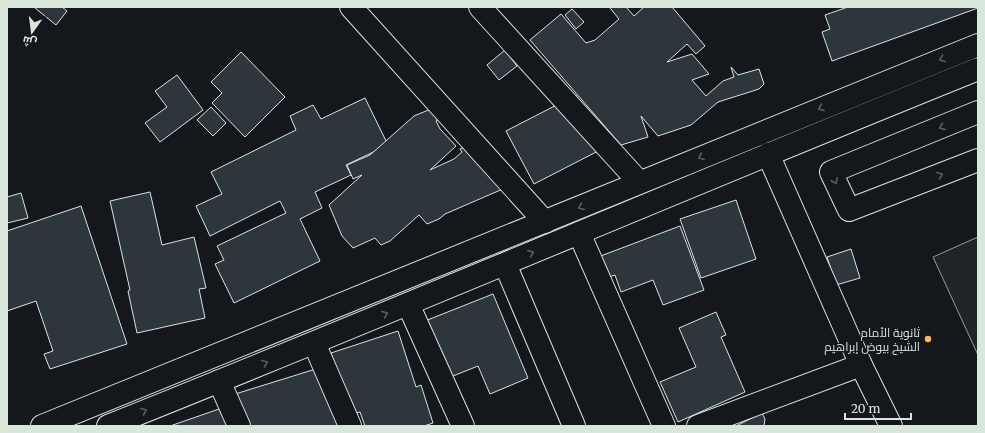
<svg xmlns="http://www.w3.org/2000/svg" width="985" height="433" font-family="Merriweather,Cairo,serif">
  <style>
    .green { fill: #202428; stroke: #939e99 }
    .building { fill: #2c363c; stroke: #d8e6dc }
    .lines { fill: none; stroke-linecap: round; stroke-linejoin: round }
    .minor-casing { stroke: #d8e6dc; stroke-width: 24 }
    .major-casing { stroke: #d8e6dc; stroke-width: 24 }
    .minor { stroke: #14181c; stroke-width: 22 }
    .major { stroke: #14181c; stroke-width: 22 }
    .oneway { stroke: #59605f }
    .poi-dot { fill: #ffb74d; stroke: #14181c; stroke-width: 1.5 }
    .labels { text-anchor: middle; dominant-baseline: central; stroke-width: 3; stroke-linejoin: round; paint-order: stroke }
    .poi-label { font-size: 12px; fill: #d8e6dc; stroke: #14181c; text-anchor: end }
  </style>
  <rect width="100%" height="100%" fill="#14181c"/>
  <!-- green -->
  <polygon class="green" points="978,237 978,355 933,257"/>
  <!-- building -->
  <g class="building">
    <polygon points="36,7 62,7 67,11 56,25 35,8"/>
    <polygon points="613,7 626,7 634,16 644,7 672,7 705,46 696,54 687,44 667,62 692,54 709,74 692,80 706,96 723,81 734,77 731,67 738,75 759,69 764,84 759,89 718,102 691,125 658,136 641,116 648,137 621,145 530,40 561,14 586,43 595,40 619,19 610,8"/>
    <polygon points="848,7 978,7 978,8 832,61 822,32 830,29 825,15"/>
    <polygon points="572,9 584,22 576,29 565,15"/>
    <polygon points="505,50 517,66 499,80 487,65"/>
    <polygon points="241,52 285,97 245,137 212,103 222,93 211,82"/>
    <polygon points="177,75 203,110 160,142 145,123 167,107 155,91"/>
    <polygon points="576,95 604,148 534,184 506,131"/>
    <polygon points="365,98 388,145 346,165 351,175 315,192 322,208 300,219 320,261 234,303 215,264 224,260 217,246 286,213 280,201 210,236 196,206 222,194 211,172 296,130 290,116 313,105 321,119"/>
    <polygon points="438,106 447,116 436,121 440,129 456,146 430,170 454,159 462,152 460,149 474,143 512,185 445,214 439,219 427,224 419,215 390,241 381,245 375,238 353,248 342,236 329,205 362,175 353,179 347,165 370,155 414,116"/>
    <polygon points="211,107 226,123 213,136 197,120"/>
    <polygon points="150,192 162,245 194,237 206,288 199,289 205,318 137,333 128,291 130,290 110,201"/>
    <polygon points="21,193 28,218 7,223 7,197"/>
    <polygon points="736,200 756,259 701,278 680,219"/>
    <polygon points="81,206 127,344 50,369 44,354 53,351 36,301 7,311 7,231"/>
    <polygon points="680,226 704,290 663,305 653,280 621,292 615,275 606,278 598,257"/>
    <polygon points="851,249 860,278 836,285 827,257"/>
    <polygon points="493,294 528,378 490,394 478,366 443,380 420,323"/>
    <polygon points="716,312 726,335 721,337 745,392 678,422 660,382 696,367 679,328"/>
    <polygon points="398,331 416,387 421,385 433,423 424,426 365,426 360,412 352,414 331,353"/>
    <polygon points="319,368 338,426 242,426 232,395"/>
    <polygon points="222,408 229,426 170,426"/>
    <polygon points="762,413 765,419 764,426 736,426"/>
  </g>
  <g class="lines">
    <!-- minor casing -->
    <g class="minor-casing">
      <g id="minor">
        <polyline points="351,7 545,222"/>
        <polyline points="480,7 639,182"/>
        <polyline points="978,112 831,172 849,210 978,160"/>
        <polyline points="768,154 861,365 891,426"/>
        <polyline points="579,233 664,426"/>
        <polyline points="505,264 574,426"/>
        <polyline points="408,304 463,426"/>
        <polyline points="314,343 350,426"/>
        <polyline points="219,381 239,426"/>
        <polyline points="698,426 861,365"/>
      </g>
    </g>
    <!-- major casing -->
    <g class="major-casing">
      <g id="major">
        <polyline points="42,426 978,45"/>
        <path d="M108 426C399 310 687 186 978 69"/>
      </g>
    </g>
    <!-- minor -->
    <use href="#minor" class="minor"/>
    <!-- major -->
    <use href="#major" class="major"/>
  </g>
  <!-- one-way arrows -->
  <defs><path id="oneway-chevron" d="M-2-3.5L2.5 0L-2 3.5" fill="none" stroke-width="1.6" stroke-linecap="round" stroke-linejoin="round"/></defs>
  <g class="oneway">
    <use href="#oneway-chevron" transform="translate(942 59) rotate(159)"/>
    <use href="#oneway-chevron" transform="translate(821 108) rotate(158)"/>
    <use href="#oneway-chevron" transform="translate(942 127) rotate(158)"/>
    <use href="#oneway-chevron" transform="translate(701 157) rotate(158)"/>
    <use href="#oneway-chevron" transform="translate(940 175) rotate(-21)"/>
    <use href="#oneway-chevron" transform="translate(835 181) rotate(65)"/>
    <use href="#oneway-chevron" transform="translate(581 207) rotate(158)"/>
    <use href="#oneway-chevron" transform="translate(531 253) rotate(-23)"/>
    <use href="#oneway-chevron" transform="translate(385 314) rotate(-23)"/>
    <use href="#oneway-chevron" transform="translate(265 363) rotate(-22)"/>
    <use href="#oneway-chevron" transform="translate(144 411) rotate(-22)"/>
  </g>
  <!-- markers -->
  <circle class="poi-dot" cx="928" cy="339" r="4"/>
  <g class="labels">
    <!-- poi labels -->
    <g class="poi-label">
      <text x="920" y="332">ثانوية الأمام<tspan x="920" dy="14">الشيخ بيوض إبراهيم</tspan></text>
    </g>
  </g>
  <!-- border -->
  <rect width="985" height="433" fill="none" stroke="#d8e6dc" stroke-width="16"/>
  <!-- north arrow -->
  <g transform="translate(32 32) rotate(194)" stroke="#14181c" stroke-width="3" paint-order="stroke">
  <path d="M0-3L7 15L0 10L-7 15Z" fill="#d8e6dc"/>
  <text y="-6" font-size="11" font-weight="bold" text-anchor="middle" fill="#d8e6dc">ش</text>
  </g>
  <!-- scale -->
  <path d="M845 413v6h66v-6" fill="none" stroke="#d8e6dc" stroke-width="2"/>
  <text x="851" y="413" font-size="12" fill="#d8e6dc" stroke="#14181c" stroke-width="3" paint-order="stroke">20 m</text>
</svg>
